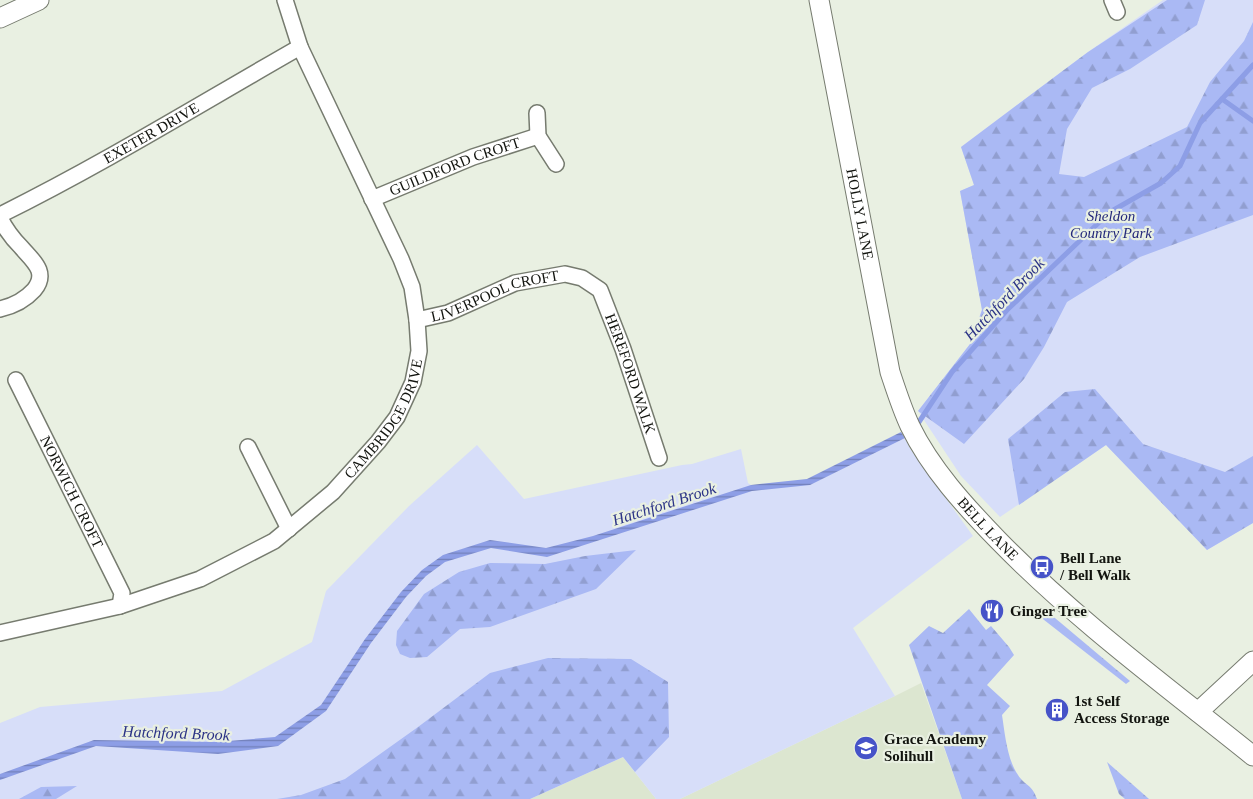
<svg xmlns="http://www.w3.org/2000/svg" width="1253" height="799" font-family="'Times New Roman',serif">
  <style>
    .built { fill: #dce6d0 }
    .green { fill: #d7def9 }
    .forest { fill: url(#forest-firs) }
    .water { fill: url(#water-rules) }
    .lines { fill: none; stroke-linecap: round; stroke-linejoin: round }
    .stream { stroke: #8d9ee6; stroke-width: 5 }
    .minor-casing { stroke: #767b6f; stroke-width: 18 }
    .tertiary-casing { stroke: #767b6f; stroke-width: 21 }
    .minor { stroke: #fff; stroke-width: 15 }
    .tertiary { stroke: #fff; stroke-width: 19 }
    .labels { text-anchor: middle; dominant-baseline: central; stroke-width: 4.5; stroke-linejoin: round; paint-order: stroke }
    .street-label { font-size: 15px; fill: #12140f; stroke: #e9f0e2 }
    .park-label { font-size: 15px; font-style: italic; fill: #23287b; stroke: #e9f0e2 }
    .poi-label { font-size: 15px; font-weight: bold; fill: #12140f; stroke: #e9f0e2; text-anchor: start }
    .water-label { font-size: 16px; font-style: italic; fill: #2b3386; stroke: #e9f0e2 }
  </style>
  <defs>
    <pattern id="forest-firs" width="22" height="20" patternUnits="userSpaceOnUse" patternTransform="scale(1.25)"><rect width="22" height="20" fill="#aab9f4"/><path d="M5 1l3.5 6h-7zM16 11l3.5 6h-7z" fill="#919ed0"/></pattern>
    <pattern id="water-rules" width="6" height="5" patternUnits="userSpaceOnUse" patternTransform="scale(1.25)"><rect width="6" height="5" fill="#8d9ee6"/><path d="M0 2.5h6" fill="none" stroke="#7280b9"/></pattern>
  </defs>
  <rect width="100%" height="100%" fill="#e9f0e2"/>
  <!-- built -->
  <g class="built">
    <polygon points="921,683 962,799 680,799 895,696"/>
    <polygon points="623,757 656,799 530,799"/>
  </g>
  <!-- green -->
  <g class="green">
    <polygon points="1163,0 1253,0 1253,523 1207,550 1106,445 1000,517 961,476 918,411 970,344 982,309 960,191 974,185 961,147 1088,52"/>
    <polygon points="904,436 911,450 973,536 853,628 895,696 680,799 656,799 623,757 530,799 0,799 0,723 40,707 222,691 312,642 326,591 409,506 477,445 524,499 682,465 692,464 741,449 748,483 754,487 806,484"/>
  </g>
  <!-- forest -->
  <g class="forest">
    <polygon points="1167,0 1205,0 1197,25 1130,69 1092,88 1067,129 1059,174 1084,177 1187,127 1210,82 1244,41 1253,22 1253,215 1140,257 1067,302 1044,347 1024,379 964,444 918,411 970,344 982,310 960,191 974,185 961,147 1088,52"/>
    <polygon points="1095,389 1143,444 1225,472 1253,456 1253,523 1207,550 1106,445 1019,505 1008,439 1065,392"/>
    <polygon points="636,550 596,589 490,627 460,629 427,657 410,658 400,654 396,645 397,631 424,594 459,572 490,563 545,564 585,556"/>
    <path d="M969 609 986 630 991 626 1009 647 1014 655 987 685 1010 706 1002 715C1005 734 1007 759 1018 775 1025 786 1032 784 1037 799H962L909 645 929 626 943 633Z"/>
    <polygon points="1049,613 1130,681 1126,684 1039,616"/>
    <polygon points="548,658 631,659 668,682 669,737 635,772 623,757 530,799 277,799 301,795 345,779 418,727 490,673"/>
    <polygon points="1107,762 1149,799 1125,799 1119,794"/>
    <polygon points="77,786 56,799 19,799 41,787"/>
  </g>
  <!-- water -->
  <polygon class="water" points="901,432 905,438 810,485 752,491 547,557 491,548 445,562 426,576 406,597 371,643 326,711 278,746 218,754 96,746 0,780 0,774 94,740 217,742 275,737 321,705 365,639 401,592 422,570 443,555 490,540 546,548 593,536 751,485 807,479"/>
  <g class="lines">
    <!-- stream -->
    <g class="stream">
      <polyline points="1222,99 1253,121"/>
      <polyline points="915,428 952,372 1007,310 1110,212 1161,183 1180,166 1200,123 1253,65"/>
    </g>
    <!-- minor casing -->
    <g class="minor-casing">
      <g id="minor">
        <polyline points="1112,0 1117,12"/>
        <polyline points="537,113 538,136 556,164"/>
        <path id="s1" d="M372 199 473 157 538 136"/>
        <path id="s2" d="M0 215C103 164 200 104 300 47"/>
        <path d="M0 218C5 228 13 239 21 247 32 260 49 272 34 290 25 300 13 306 0 309"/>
        <path id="s3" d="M417 320 448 313 515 283 565 274 582 278 600 290 623 349 659 458"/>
        <path id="s4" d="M16 380 122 593 120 606"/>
        <polyline points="248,447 289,529"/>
        <path id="s5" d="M0 633 120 606 200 579 274 541 333 492 378 442 397 417 413 382 419 351 417 320 412 287 401 259 300 47 285 0"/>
      </g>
    </g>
    <!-- tertiary casing -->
    <g class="tertiary-casing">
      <g id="tertiary">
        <path id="s6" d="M819 0 890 372C896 390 902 409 910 426 931 469 965 506 998 540 1076 620 1166 686 1253 756"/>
        <polyline points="0,18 39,0"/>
        <polyline points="1198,712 1253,661"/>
      </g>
    </g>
    <!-- minor -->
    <use href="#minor" class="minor"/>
    <!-- tertiary -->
    <use href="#tertiary" class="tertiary"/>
  </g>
  <!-- icons -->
  <defs>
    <g id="bus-disc" transform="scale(1.25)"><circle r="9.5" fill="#4653c8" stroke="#e9f0e2"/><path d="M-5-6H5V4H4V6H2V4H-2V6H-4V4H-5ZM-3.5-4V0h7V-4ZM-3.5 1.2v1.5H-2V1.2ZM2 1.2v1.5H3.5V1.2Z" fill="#fff"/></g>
    <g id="restaurant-disc" transform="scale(1.25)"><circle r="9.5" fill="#4653c8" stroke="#e9f0e2"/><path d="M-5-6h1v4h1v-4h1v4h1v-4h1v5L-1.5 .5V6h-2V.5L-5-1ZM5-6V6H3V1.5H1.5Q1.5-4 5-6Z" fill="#fff"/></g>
    <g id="building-disc" transform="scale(1.25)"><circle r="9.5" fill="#4653c8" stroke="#e9f0e2"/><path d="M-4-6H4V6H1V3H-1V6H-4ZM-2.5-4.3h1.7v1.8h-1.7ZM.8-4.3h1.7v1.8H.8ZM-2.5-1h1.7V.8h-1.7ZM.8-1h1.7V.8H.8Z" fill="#fff"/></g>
    <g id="school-disc" transform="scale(1.25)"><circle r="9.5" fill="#4653c8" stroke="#e9f0e2"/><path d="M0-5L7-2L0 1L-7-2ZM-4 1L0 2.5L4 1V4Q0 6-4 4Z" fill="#fff"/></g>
  </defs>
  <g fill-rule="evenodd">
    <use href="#bus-disc" x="1042" y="567"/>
    <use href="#restaurant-disc" x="992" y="611"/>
    <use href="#building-disc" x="1057" y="710"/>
    <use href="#school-disc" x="866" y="748"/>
  </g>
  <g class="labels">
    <!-- street labels -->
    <g class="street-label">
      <text stroke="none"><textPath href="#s2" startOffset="172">EXETER DRIVE</textPath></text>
      <text stroke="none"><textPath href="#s1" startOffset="89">GUILDFORD CROFT</textPath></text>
      <text stroke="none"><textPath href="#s6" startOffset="218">HOLLY LANE</textPath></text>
      <text stroke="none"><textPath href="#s3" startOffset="82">LIVERPOOL CROFT</textPath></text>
      <text stroke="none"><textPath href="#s3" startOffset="284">HEREFORD WALK</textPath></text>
      <text stroke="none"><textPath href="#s5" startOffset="458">CAMBRIDGE DRIVE</textPath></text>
      <text stroke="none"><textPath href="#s4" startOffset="125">NORWICH CROFT</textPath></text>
      <text stroke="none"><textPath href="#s6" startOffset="566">BELL LANE</textPath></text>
    </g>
    <!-- park labels -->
    <g class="park-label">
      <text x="1111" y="216">Sheldon<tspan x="1111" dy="17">Country Park</tspan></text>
    </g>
    <!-- poi labels -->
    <g class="poi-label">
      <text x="1060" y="558">Bell Lane<tspan x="1060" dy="17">/ Bell Walk</tspan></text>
      <text x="1010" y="611">Ginger Tree</text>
      <text x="1074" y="701">1st Self<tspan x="1074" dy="17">Access Storage</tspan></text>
      <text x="884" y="739">Grace Academy<tspan x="884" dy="17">Solihull</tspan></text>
    </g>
    <!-- water labels -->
    <g class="water-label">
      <text transform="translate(1004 299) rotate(-46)">Hatchford Brook</text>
      <text transform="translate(664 504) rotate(-18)">Hatchford Brook</text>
      <text transform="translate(176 733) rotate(2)">Hatchford Brook</text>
    </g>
  </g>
</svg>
